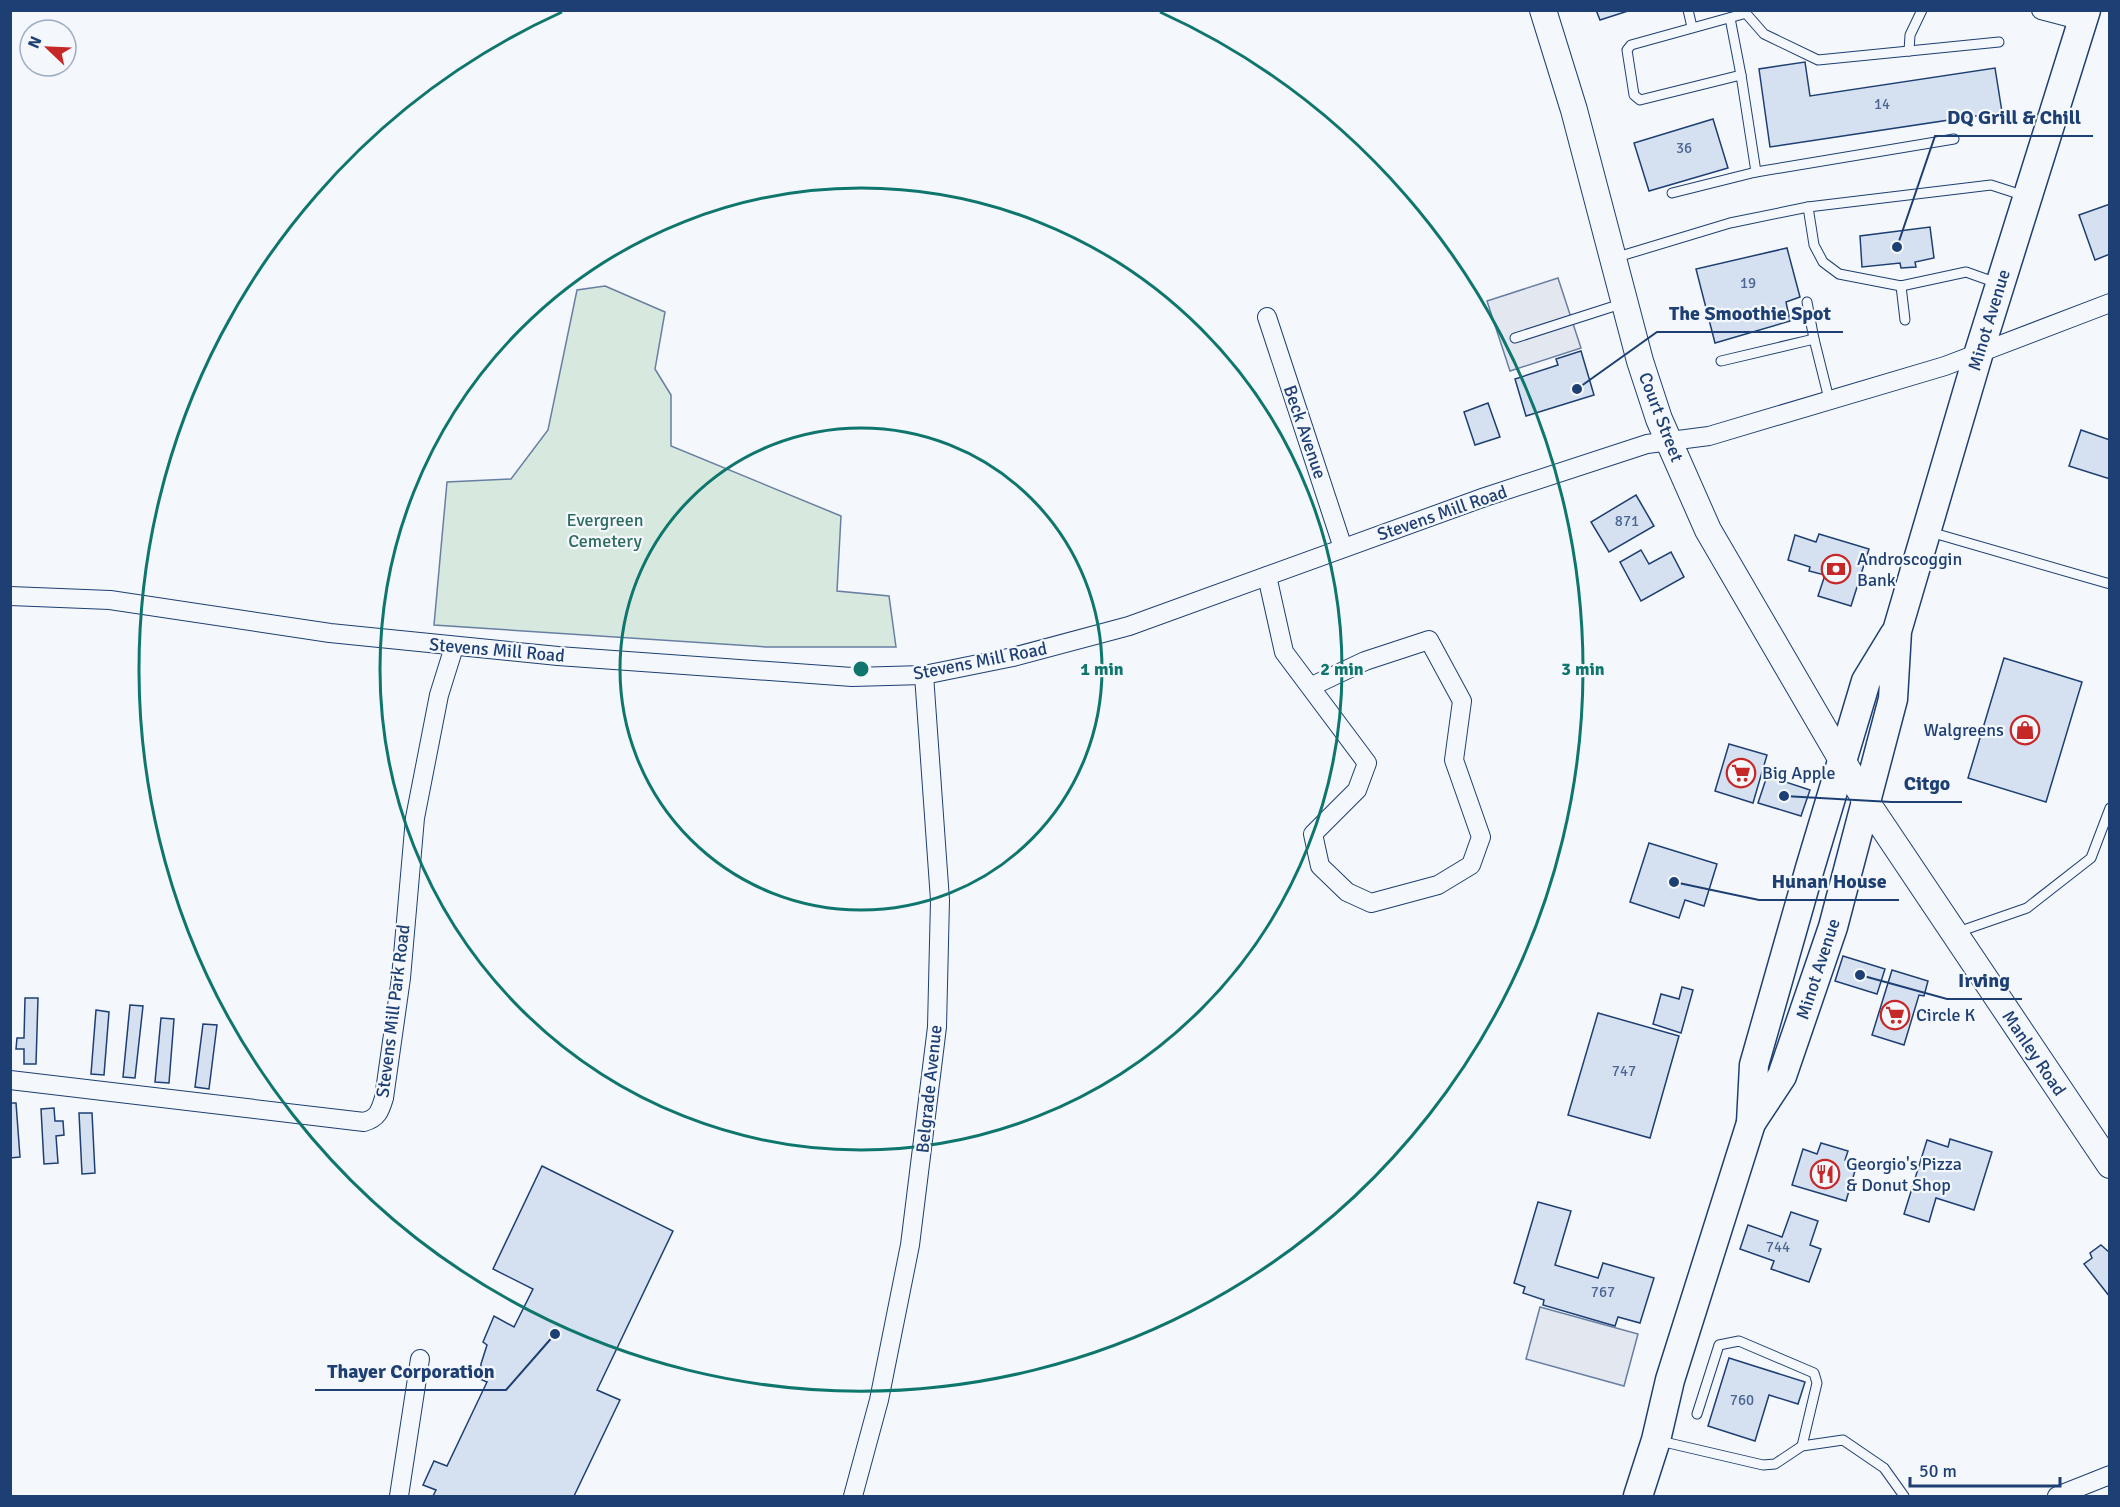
<svg xmlns="http://www.w3.org/2000/svg" width="2120" height="1507" font-family="Signika,sans-serif">
  <style>
    .green { fill: #d7e8df; stroke: #687fa3; stroke-width: 1.5 }
    .parking { fill: #e3e8f0; stroke: #687fa3; stroke-width: 1.5 }
    .building { fill: #d5e0f0; stroke: #1d3f73; stroke-width: 1.5 }
    .lines { fill: none; stroke-linecap: round; stroke-linejoin: round }
    .lane-casing { stroke: #1d3f73; stroke-width: 11 }
    .street-casing { stroke: #1d3f73; stroke-width: 20 }
    .secondary-casing { stroke: #1d3f73; stroke-width: 28 }
    .primary-casing { stroke: #1d3f73; stroke-width: 31 }
    .lane { stroke: #f4f7fb; stroke-width: 9 }
    .street { stroke: #f4f7fb; stroke-width: 18 }
    .secondary { stroke: #f4f7fb; stroke-width: 26 }
    .primary { stroke: #f4f7fb; stroke-width: 28 }
    .ring { fill: none; stroke: #0f766e; stroke-width: 3 }
    .labels { text-anchor: middle; dominant-baseline: central; stroke-width: 4.5; stroke-linejoin: round; paint-order: stroke }
    .number-label { font-size: 15px; fill: #4b6792 }
    .street-label { font-size: 18px; fill: #1d3f73; stroke: #f4f7fb }
    .park-label { font-size: 18px; fill: #2c6c60; stroke: #f4f7fb }
    .poi-label { font-size: 18px; fill: #1d3f73; stroke: #f4f7fb; text-anchor: start }
    .centre { fill: #0f766e; stroke: #f4f7fb; stroke-width: 3 }
    .ring-label { font-size: 18px; text-anchor: middle; font-weight: bold; fill: #0f766e; stroke: #f4f7fb; stroke-width: 4.5; stroke-linejoin: round; paint-order: stroke }
    .leader { fill: none; stroke: #1d3f73; stroke-width: 2 }
    .callout-dot { fill: #1d3f73; stroke: #f4f7fb; stroke-width: 2 }
    .callout-label { font-size: 20px; text-anchor: middle; font-weight: bold; fill: #1d3f73; stroke: #f4f7fb; stroke-width: 4.5; stroke-linejoin: round; paint-order: stroke }
  </style>
  <rect width="100%" height="100%" fill="#f4f7fb"/>
  <!-- green -->
  <polygon class="green" points="605,286 665,312 655,369 671,395 671,446 841,516 837,591 889,596 896,647 766,647 434,625 447,482 511,479 548,430 577,290"/>
  <!-- parking -->
  <g class="parking">
    <polygon points="1558,278 1581,348 1510,371 1487,301"/>
    <polygon points="1540,1307 1638,1334 1624,1386 1526,1359"/>
  </g>
  <!-- building -->
  <g class="building">
    <polygon points="1596,10 1631,10 1600,20"/>
    <polygon points="1805,62 1810,96 1995,68 2002,112 1770,147 1759,69"/>
    <polygon points="1713,119 1728,168 1649,191 1634,143"/>
    <polygon points="2110,204 2110,254 2095,260 2079,215"/>
    <polygon points="1930,227 1934,258 1915,262 1916,267 1901,268 1900,263 1862,267 1860,236"/>
    <polygon points="1787,248 1800,297 1786,302 1790,321 1715,343 1696,269"/>
    <polygon points="1581,351 1594,395 1526,416 1515,379 1558,365 1556,359"/>
    <polygon points="1488,403 1500,437 1475,445 1464,412"/>
    <polygon points="2081,430 2110,440 2110,479 2069,466"/>
    <polygon points="1636,495 1654,526 1609,552 1591,522"/>
    <polygon points="1819,534 1869,549 1851,606 1818,596 1825,575 1809,571 1810,567 1788,560 1795,535 1816,542"/>
    <polygon points="1641,550 1649,564 1671,552 1684,577 1641,601 1620,562"/>
    <polygon points="2004,658 2082,682 2046,802 1968,778"/>
    <polygon points="1729,744 1767,755 1753,803 1715,791"/>
    <polygon points="1767,776 1810,790 1801,816 1758,803"/>
    <polygon points="1649,843 1717,864 1704,906 1685,900 1679,918 1630,902"/>
    <polygon points="1843,956 1885,969 1877,994 1835,981"/>
    <polygon points="1892,970 1928,981 1924,996 1919,995 1904,1045 1872,1035"/>
    <polygon points="1682,987 1693,990 1681,1033 1653,1024 1661,994 1679,999"/>
    <polygon points="25,998 38,998 36,1064 24,1064 24,1049 16,1049 17,1038 24,1038"/>
    <polygon points="130,1005 143,1006 135,1078 123,1077"/>
    <polygon points="96,1010 109,1012 104,1075 91,1074"/>
    <polygon points="1598,1013 1679,1036 1650,1138 1568,1115"/>
    <polygon points="161,1018 174,1019 169,1083 155,1082"/>
    <polygon points="203,1024 217,1025 209,1089 195,1087"/>
    <polygon points="10,1103 16,1103 20,1157 10,1158"/>
    <polygon points="54,1108 55,1121 63,1121 64,1135 56,1136 58,1163 44,1164 41,1109"/>
    <polygon points="79,1113 92,1113 95,1173 82,1174"/>
    <polygon points="1950,1139 1992,1152 1974,1210 1936,1198 1929,1222 1904,1214 1927,1140 1948,1147"/>
    <polygon points="1821,1143 1848,1151 1845,1160 1857,1164 1846,1201 1792,1185 1803,1149 1817,1154"/>
    <polygon points="542,1166 673,1231 597,1390 620,1400 574,1496 433,1496 436,1490 423,1485 434,1461 447,1466 487,1382 480,1379 481,1364 487,1345 483,1342 494,1316 514,1327 533,1289 493,1269"/>
    <polygon points="1538,1202 1571,1211 1555,1265 1598,1278 1603,1263 1654,1278 1640,1323 1618,1317 1615,1326 1543,1305 1544,1300 1523,1293 1525,1287 1514,1283"/>
    <polygon points="1791,1212 1818,1221 1810,1245 1821,1249 1809,1282 1771,1269 1774,1261 1740,1249 1748,1225 1782,1237"/>
    <polygon points="2101,1245 2110,1253 2110,1297 2084,1264 2092,1258 2090,1253"/>
    <polygon points="1729,1358 1805,1382 1798,1404 1769,1395 1755,1441 1708,1426"/>
  </g>
  <g class="lines">
    <!-- lane casing -->
    <g class="lane-casing">
      <g id="lane">
        <polyline points="1688,10 1692,27"/>
        <polyline points="1743,10 1764,34 1818,60 1909,51 1910,35 1922,10"/>
        <polyline points="1730,18 1741,75"/>
        <polyline points="1909,51 1999,42"/>
        <polyline points="1756,172 1954,139"/>
        <polyline points="1672,193 1756,172 1741,75 1640,100 1634,95 1627,50 1631,45 1743,14"/>
        <polyline points="1808,207 1814,245 1823,262 1839,274 1901,286 1966,272 1997,283"/>
        <polyline points="1614,258 1730,223 1808,207 1991,185 2025,196"/>
        <polyline points="1901,286 1905,320"/>
        <polyline points="1807,302 1814,339"/>
        <polyline points="1515,338 1624,303"/>
        <polyline points="1721,361 1814,339 1829,399"/>
        <polyline points="1930,532 2110,584"/>
        <polyline points="1955,933 2027,908 2091,858 2110,808"/>
        <polyline points="1697,1414 1719,1345 1739,1341 1814,1373 1817,1383 1802,1446"/>
        <polyline points="1660,1441 1763,1465 1775,1464 1802,1446 1843,1440 1884,1468 1904,1496"/>
      </g>
    </g>
    <!-- street casing -->
    <g class="street-casing">
      <g id="street">
        <polyline points="2041,10 2083,21"/>
        <polyline points="1267,317 1343,548"/>
        <polyline points="1267,576 1284,652 1367,763 1357,790 1313,834 1320,866 1347,892 1371,903 1438,885 1471,865 1481,837 1454,760 1462,701 1429,640 1365,661 1310,687"/>
        <polyline points="10,596 110,600 330,633 558,656 852,677 924,675 1013,657 1129,626 1485,497 1647,444 1709,436 1945,366 2110,303"/>
        <path d="M10 1080 364 1122C378 1118 380 1111 384 1098L401 978 415 818 439 695 454 647"/>
        <polyline points="399,1496 420,1359"/>
        <polyline points="853,1496 879,1400 910,1245 937,1027 940,900 924,675"/>
        <polyline points="2057,1496 2110,1475"/>
      </g>
    </g>
    <!-- secondary casing -->
    <g class="secondary-casing">
      <polyline id="secondary" points="1543,10 1574,110 1640,361 1659,419 1708,530 1867,803 2110,1165"/>
    </g>
    <!-- primary casing -->
    <g class="primary-casing">
      <g id="primary">
        <polyline points="1751,1123 1782,1076 1833,927 1893,699 1897,631 1979,352 2086,10"/>
        <polyline points="1638,1496 1656,1440 1670,1380 1751,1123 1754,1065 1810,868 1866,681 1894,635"/>
      </g>
    </g>
    <!-- lane -->
    <use href="#lane" class="lane"/>
    <!-- street -->
    <use href="#street" class="street"/>
    <!-- secondary -->
    <use href="#secondary" class="secondary"/>
    <!-- primary -->
    <use href="#primary" class="primary"/>
  </g>
  <!-- distance rings -->
  <g class="ring">
    <circle cx="861" cy="669" r="241"/>
    <circle cx="861" cy="669" r="481"/>
    <path d="M1160 12A722 722 0 1 1 562 12"/>
  </g>
  <!-- icons -->
  <defs>
    <g id="bank-ring" transform="scale(1.5)"><circle r="9.5" fill="#f4f7fb" stroke="#c62828" stroke-width="1.5"/><path d="M-6-4H6V4H-6ZM0-2.3a2.3 2.3 0 1 0 0 4.6a2.3 2.3 0 1 0 0-4.6Z" fill="#c62828"/></g>
    <g id="shop-ring" transform="scale(1.5)"><circle r="9.5" fill="#f4f7fb" stroke="#c62828" stroke-width="1.5"/><path d="M-5-2.5h2.3a2.7 3.5 0 0 1 5.4 0H5L5.5 6h-11ZM-1.5-2.5h3a1.5 2.3 0 0 0-3 0Z" fill="#c62828"/></g>
    <g id="supermarket-ring" transform="scale(1.5)"><circle r="9.5" fill="#f4f7fb" stroke="#c62828" stroke-width="1.5"/><path d="M-6-5.5h2.5l.6 2H6L4.5 2H-2.5L-4.4-4H-6ZM-1.5 3.2a1.3 1.3 0 1 0 .1 0ZM3 3.2a1.3 1.3 0 1 0 .1 0Z" fill="#c62828"/></g>
    <g id="restaurant-ring" transform="scale(1.5)"><circle r="9.5" fill="#f4f7fb" stroke="#c62828" stroke-width="1.5"/><path d="M-5-6h1v4h1v-4h1v4h1v-4h1v5L-1.5 .5V6h-2V.5L-5-1ZM5-6V6H3V1.5H1.5Q1.5-4 5-6Z" fill="#c62828"/></g>
  </defs>
  <g fill-rule="evenodd">
    <use href="#bank-ring" x="1836" y="569"/>
    <use href="#shop-ring" x="2025" y="730"/>
    <use href="#supermarket-ring" x="1741" y="773"/>
    <use href="#supermarket-ring" x="1895" y="1015"/>
    <use href="#restaurant-ring" x="1825" y="1174"/>
  </g>
  <g class="labels">
    <!-- number labels -->
    <g class="number-label">
      <text x="1882" y="104">14</text>
      <text x="1684" y="148">36</text>
      <text x="1748" y="283">19</text>
      <text x="1627" y="521">871</text>
      <text x="1624" y="1071">747</text>
      <text x="1778" y="1247">744</text>
      <text x="1603" y="1292">767</text>
      <text x="1742" y="1400">760</text>
    </g>
    <!-- street labels -->
    <g class="street-label">
      <text transform="translate(1989 320) rotate(-73)">Minot Avenue</text>
      <text transform="translate(1661 417) rotate(69)">Court Street</text>
      <text transform="translate(1305 432) rotate(71)">Beck Avenue</text>
      <text transform="translate(1442 513) rotate(-19)">Stevens Mill Road</text>
      <text transform="translate(497 650) rotate(5)">Stevens Mill Road</text>
      <text transform="translate(980 661) rotate(-11)">Stevens Mill Road</text>
      <text transform="translate(1818 969) rotate(-72)">Minot Avenue</text>
      <text transform="translate(393 1011) rotate(-83)">Stevens Mill Park Road</text>
      <text transform="translate(2034 1053) rotate(56)">Manley Road</text>
      <text transform="translate(929 1089) rotate(-84)">Belgrade Avenue</text>
    </g>
    <!-- park labels -->
    <g class="park-label">
      <text x="605" y="520">Evergreen<tspan x="605" dy="21">Cemetery</tspan></text>
    </g>
    <!-- poi labels -->
    <g class="poi-label">
      <text x="1857" y="559">Androscoggin<tspan x="1857" dy="21">Bank</tspan></text>
      <text x="2004" y="730" text-anchor="end">Walgreens</text>
      <text x="1762" y="773">Big Apple</text>
      <text x="1916" y="1015">Circle K</text>
      <text x="1846" y="1164">Georgio's Pizza<tspan x="1846" dy="21">&amp; Donut Shop</tspan></text>
    </g>
  </g>
  <circle cx="861" cy="669" r="9" class="centre"/>
  <g class="ring-label">
    <text x="1102" y="675">1 min</text>
    <text x="1342" y="675">2 min</text>
    <text x="1583" y="675">3 min</text>
  </g>
  <!-- callouts -->
  <path class="leader" d="M1897 247L1935 136H2093M1577 389L1657 332H1843M1784 796L1891 802H1962M1674 882L1759 900H1899M1860 975L1947 999H2022M555 1334L506 1390H315"/>
  <g class="callout-dot">
    <circle cx="1897" cy="247" r="6"/>
    <circle cx="1577" cy="389" r="6"/>
    <circle cx="1784" cy="796" r="6"/>
    <circle cx="1674" cy="882" r="6"/>
    <circle cx="1860" cy="975" r="6"/>
    <circle cx="555" cy="1334" r="6"/>
  </g>
  <g class="callout-label">
    <text x="2014" y="124">DQ Grill &amp; Chill</text>
    <text x="1750" y="320">The Smoothie Spot</text>
    <text x="1927" y="790">Citgo</text>
    <text x="1829" y="888">Hunan House</text>
    <text x="1984" y="987">Irving</text>
    <text x="411" y="1378">Thayer Corporation</text>
  </g>
  <!-- border -->
  <rect width="2120" height="1507" fill="none" stroke="#1d3f73" stroke-width="24"/>
  <!-- north arrow -->
  <g transform="translate(48 48) rotate(293)"><circle r="28" fill="#f4f7fb" stroke="#9eadc5" stroke-width="1.5"/>
  <path d="M0-4.5L10 22L0 15L-10 22Z" fill="#c62828"/>
  <text y="-9" font-size="16" font-weight="bold" text-anchor="middle" fill="#1d3f73">N</text>
  </g>
  <!-- scale -->
  <path d="M1910 1477v9h150v-9" fill="none" stroke="#1d3f73" stroke-width="3"/>
  <text x="1919" y="1477" font-size="18" fill="#1d3f73" stroke="#f4f7fb" stroke-width="4.5" paint-order="stroke">50 m</text>
</svg>
